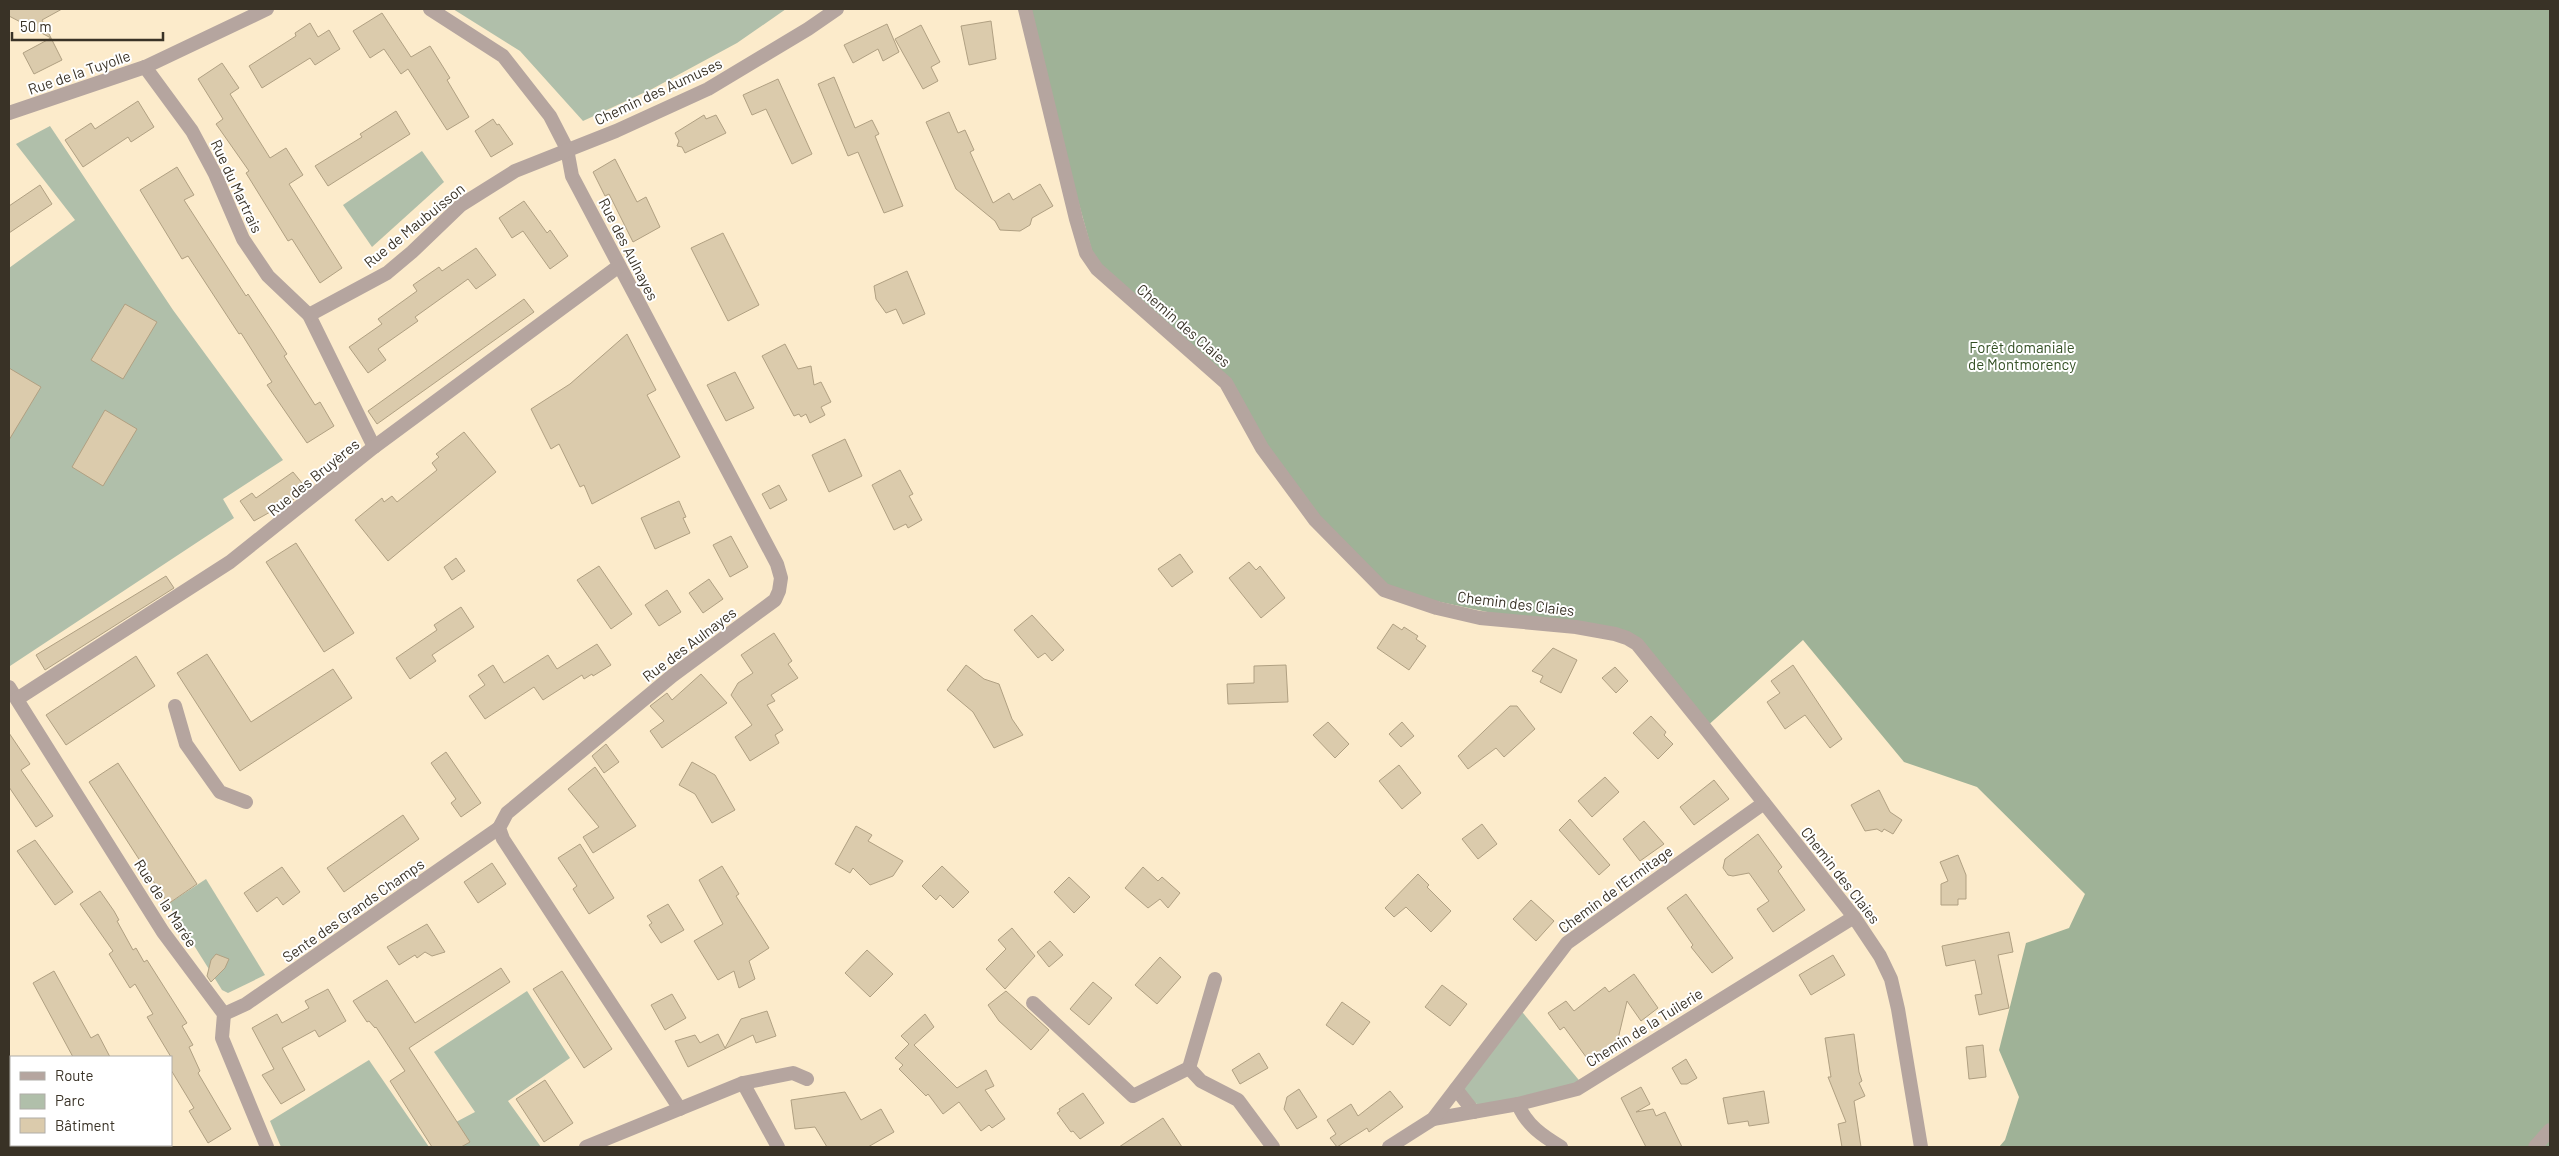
<svg xmlns="http://www.w3.org/2000/svg" width="2559" height="1156" font-family="Barlow,sans-serif">
  <style>
    .green { fill: #b0bfaa }
    .forest { fill: #9fb297 }
    .building { fill: #dbcbac; stroke: #b0a082 }
    .lines { fill: none; stroke-linecap: round; stroke-linejoin: round }
    .pedestrian { stroke: #b5a59f; stroke-width: 14 }
    .minor { stroke: #b5a59f; stroke-width: 14 }
    .tertiary { stroke: #b5a59f; stroke-width: 14 }
    .labels { text-anchor: middle; dominant-baseline: central; stroke-width: 4; stroke-linejoin: round; paint-order: stroke }
    .street-label { font-size: 15px; fill: #393226; stroke: #fff }
    .park-label { font-size: 15px; fill: #345025; stroke: #fff }
  </style>
  <rect width="100%" height="100%" fill="#fcebcb"/>
  <!-- green -->
  <g class="green">
    <polygon points="453,9 786,9 737,43 652,89 583,121 520,51"/>
    <polygon points="50,126 173,310 283,460 223,499 234,518 10,666 9,268 75,220 16,144"/>
    <polygon points="422,151 444,182 372,247 343,205"/>
    <polygon points="206,879 265,975 228,993 222,990 168,904"/>
    <polygon points="527,991 570,1058 508,1101 541,1147 461,1147 469,1142 456,1122 475,1112 434,1052"/>
    <polygon points="1518,1007 1583,1085 1488,1110 1475,1103 1463,1090"/>
    <polygon points="369,1060 429,1147 281,1147 270,1121"/>
  </g>
  <!-- forest -->
  <polygon class="forest" points="1025,9 2550,9 2550,1147 1999,1147 2005,1140 2019,1097 1999,1050 2026,943 2069,928 2085,894 1977,787 1904,762 1803,640 1705,728 1637,644 1384,590 1315,520 1230,390 1097,269"/>
  <!-- building -->
  <g class="building">
    <polygon points="9,9 62,9 42,20 51,38 9,16"/>
    <polygon points="382,13 411,57 430,46 450,78 447,80 469,117 447,130 408,69 401,74 384,49 370,58 353,31"/>
    <polygon points="991,21 996,59 969,65 961,26"/>
    <polygon points="310,23 318,37 329,30 340,49 315,65 310,58 262,88 249,66 296,36 295,33"/>
    <polygon points="887,24 899,52 883,61 878,49 853,63 844,45"/>
    <polygon points="921,25 940,62 931,67 938,81 923,89 895,39"/>
    <polygon points="51,38 62,60 34,74 23,53"/>
    <polygon points="222,63 239,88 230,94 270,158 286,148 303,175 289,184 342,268 320,283 292,239 288,241 246,173 249,171 216,124 223,119 198,79"/>
    <polygon points="834,77 855,128 872,120 879,134 875,136 903,206 884,213 858,152 848,156 818,84"/>
    <polygon points="778,79 812,154 792,164 766,109 752,115 743,95"/>
    <polygon points="138,101 154,127 131,142 128,137 83,167 65,140 91,123 95,129"/>
    <polygon points="396,111 410,134 328,186 315,166 362,137 360,134"/>
    <polygon points="949,112 958,133 965,130 974,150 970,152 993,203 1009,193 1013,200 1040,184 1053,206 1032,218 1030,225 1020,231 1000,230 995,221 956,189 926,122"/>
    <polygon points="704,115 706,119 716,115 726,133 685,153 682,147 677,146 679,141 675,133"/>
    <polygon points="493,119 497,125 499,124 513,144 491,157 475,131"/>
    <polygon points="615,159 637,202 646,197 660,227 633,242 609,194 605,196 593,172"/>
    <polygon points="177,167 194,195 184,200 246,296 248,294 273,332 287,354 284,356 315,405 320,402 334,426 307,443 267,385 272,382 241,333 239,334 188,256 182,259 140,190"/>
    <polygon points="40,185 52,204 9,233 9,206"/>
    <polygon points="524,201 547,233 550,230 568,256 550,269 523,231 512,238 499,218"/>
    <polygon points="723,233 759,305 728,321 691,248"/>
    <polygon points="476,248 496,275 476,289 468,279 415,317 418,321 378,349 386,360 368,373 349,347 382,324 378,319 417,291 413,285 439,267 442,271"/>
    <polygon points="907,271 925,314 903,324 896,309 886,313 876,299 874,286"/>
    <polygon points="524,299 534,312 377,424 368,411"/>
    <polygon points="125,304 157,322 123,379 91,360"/>
    <polygon points="627,334 656,390 647,395 680,457 592,504 584,485 580,487 559,444 551,449 531,409 570,384"/>
    <polygon points="785,344 798,369 811,366 814,385 821,382 831,402 821,407 825,415 810,423 806,414 801,417 799,414 794,416 762,356"/>
    <polygon points="9,368 41,387 9,440"/>
    <polygon points="735,372 754,408 726,421 707,385"/>
    <polygon points="105,410 137,429 103,486 72,467"/>
    <polygon points="464,432 496,472 388,561 355,520 382,498 384,502 392,496 397,502 437,470 432,463 439,457 436,454"/>
    <polygon points="845,439 862,476 829,492 812,455"/>
    <polygon points="900,470 913,494 909,496 922,520 908,528 906,524 894,530 872,485"/>
    <polygon points="293,472 307,489 281,509 273,513 272,511 254,521 240,501 252,493 256,498"/>
    <polygon points="779,485 787,500 770,509 762,494"/>
    <polygon points="679,501 686,517 683,518 690,533 655,549 641,518"/>
    <polygon points="731,536 748,567 730,577 713,545"/>
    <polygon points="296,543 354,633 324,652 266,562"/>
    <polygon points="1180,554 1193,572 1172,587 1158,569"/>
    <polygon points="456,558 465,571 452,580 444,567"/>
    <polygon points="1249,562 1256,570 1260,566 1285,598 1261,618 1229,578"/>
    <polygon points="599,566 632,614 611,629 577,580"/>
    <polygon points="166,576 174,588 45,670 36,655"/>
    <polygon points="709,579 723,599 703,613 689,593"/>
    <polygon points="667,590 681,612 659,626 645,605"/>
    <polygon points="461,607 474,627 432,655 436,661 410,679 396,658 437,630 434,625"/>
    <polygon points="1032,615 1064,650 1052,661 1045,653 1038,658 1014,630"/>
    <polygon points="1393,624 1402,630 1404,627 1418,636 1416,639 1426,646 1409,670 1377,648"/>
    <polygon points="774,633 792,661 788,664 798,678 771,695 775,701 767,705 783,730 775,735 779,743 750,761 735,737 752,725 731,695 738,683 753,673 741,655"/>
    <polygon points="597,644 611,665 593,676 592,674 584,679 582,675 543,700 534,687 485,719 469,696 485,685 478,675 493,665 504,683 548,655 557,669"/>
    <polygon points="1553,648 1577,660 1561,693 1540,682 1543,676 1532,671"/>
    <polygon points="207,654 251,722 333,669 352,698 240,771 177,673"/>
    <polygon points="136,656 155,686 66,745 46,715"/>
    <polygon points="966,665 984,679 999,684 1012,719 1023,735 994,748 973,712 947,690"/>
    <polygon points="1286,665 1288,702 1228,704 1227,684 1254,683 1254,666"/>
    <polygon points="1793,665 1842,739 1830,748 1805,715 1785,729 1767,702 1780,693 1771,681"/>
    <polygon points="1615,667 1628,681 1616,693 1602,678"/>
    <polygon points="701,674 727,703 662,748 650,731 664,721 650,706 667,693 672,700"/>
    <polygon points="1510,706 1517,706 1535,729 1504,757 1496,748 1468,769 1458,756"/>
    <polygon points="1651,716 1666,732 1664,735 1673,744 1658,759 1633,733"/>
    <polygon points="1328,722 1349,744 1335,758 1313,735"/>
    <polygon points="1402,722 1414,736 1401,747 1389,734"/>
    <polygon points="9,733 30,764 21,770 53,816 36,827 9,787"/>
    <polygon points="606,744 619,762 604,773 592,756"/>
    <polygon points="446,752 481,803 461,817 451,803 456,799 431,763"/>
    <polygon points="692,762 715,775 735,810 712,823 695,794 679,785"/>
    <polygon points="118,763 197,884 168,904 89,782"/>
    <polygon points="1399,765 1421,793 1402,809 1379,781"/>
    <polygon points="595,767 636,826 593,853 583,837 599,827 568,789"/>
    <polygon points="1605,777 1619,792 1592,817 1578,801"/>
    <polygon points="1714,780 1729,799 1694,825 1680,807"/>
    <polygon points="1879,790 1890,812 1902,820 1893,834 1884,829 1882,832 1877,829 1865,831 1851,805"/>
    <polygon points="403,815 419,839 344,892 327,868"/>
    <polygon points="1570,819 1610,865 1599,875 1559,830"/>
    <polygon points="1644,821 1664,844 1640,861 1623,839"/>
    <polygon points="1482,824 1497,844 1478,859 1462,839"/>
    <polygon points="856,826 872,835 868,841 903,861 893,876 870,885 853,868 850,873 835,864"/>
    <polygon points="1758,834 1782,867 1778,871 1805,910 1773,932 1757,909 1769,901 1749,873 1733,876 1728,875 1723,868 1725,859"/>
    <polygon points="35,840 73,892 55,905 17,851"/>
    <polygon points="580,844 614,898 589,914 573,889 577,886 558,858"/>
    <polygon points="1958,855 1966,875 1966,899 1958,899 1958,905 1941,905 1941,884 1948,881 1940,862"/>
    <polygon points="492,863 506,884 478,903 464,882"/>
    <polygon points="722,866 739,894 736,896 769,948 749,961 755,979 739,988 734,971 718,980 694,941 723,924 699,880"/>
    <polygon points="942,866 969,892 953,908 940,895 936,900 922,886"/>
    <polygon points="282,867 300,892 283,905 277,897 257,912 244,893"/>
    <polygon points="1143,867 1158,881 1162,877 1180,893 1168,908 1160,899 1148,908 1125,888"/>
    <polygon points="1418,874 1429,885 1427,887 1451,911 1431,932 1406,907 1394,917 1385,908"/>
    <polygon points="1069,877 1090,897 1074,913 1054,892"/>
    <polygon points="100,891 114,911 119,920 117,921 133,950 136,948 144,962 147,960 187,1023 182,1026 193,1045 189,1047 200,1071 198,1073 231,1129 208,1143 189,1111 194,1108 171,1070 171,1057 147,1017 153,1014 135,984 130,988 109,954 113,951 80,904"/>
    <polygon points="1686,894 1733,958 1712,973 1691,947 1693,945 1667,908"/>
    <polygon points="1531,900 1554,921 1536,941 1513,919"/>
    <polygon points="668,904 684,930 661,943 649,925 652,923 647,916"/>
    <polygon points="427,924 445,952 432,956 425,952 417,958 415,955 399,965 387,947"/>
    <polygon points="1012,928 1035,956 1005,989 986,969 1006,949 998,940"/>
    <polygon points="2009,932 2013,952 1998,955 2009,1008 1979,1015 1975,995 1982,994 1975,960 1946,966 1942,946"/>
    <polygon points="1050,941 1063,955 1049,967 1037,952"/>
    <polygon points="867,950 893,974 870,997 845,973"/>
    <polygon points="216,954 229,959 225,968 211,982 207,976 211,960"/>
    <polygon points="1833,955 1845,975 1811,995 1799,975"/>
    <polygon points="1160,957 1181,977 1157,1004 1135,985"/>
    <polygon points="501,968 510,982 409,1048 470,1142 461,1147 432,1147 390,1081 405,1071 376,1027 375,1028 369,1021 367,1022 353,1001 387,980 415,1023"/>
    <polygon points="54,971 91,1038 98,1034 110,1057 73,1057 33,983"/>
    <polygon points="562,971 612,1049 584,1068 533,989"/>
    <polygon points="1634,974 1658,1008 1641,1021 1627,1001 1618,1039 1589,1061 1564,1027 1560,1030 1548,1013 1566,1001 1574,1011 1605,987 1609,992"/>
    <polygon points="1093,982 1112,998 1089,1025 1070,1009"/>
    <polygon points="1442,985 1467,1004 1450,1026 1425,1007"/>
    <polygon points="328,989 346,1021 319,1037 315,1030 282,1048 305,1090 281,1104 262,1075 274,1069 252,1028 277,1014 282,1023 309,1008 305,1001"/>
    <polygon points="1006,991 1049,1030 1031,1050 999,1021 988,1005"/>
    <polygon points="672,994 686,1018 665,1030 651,1005"/>
    <polygon points="1342,1002 1370,1022 1353,1045 1326,1025"/>
    <polygon points="767,1011 776,1036 756,1043 753,1035 688,1067 675,1041 695,1035 700,1043 718,1034 725,1048 741,1019"/>
    <polygon points="925,1014 934,1027 914,1045 957,1088 986,1070 994,1086 985,1090 1005,1119 992,1128 989,1125 981,1131 959,1102 943,1114 928,1094 926,1096 899,1069 903,1065 895,1058 909,1044 901,1036"/>
    <polygon points="1854,1034 1859,1072 1862,1081 1859,1083 1865,1096 1854,1101 1861,1147 1842,1147 1838,1124 1846,1122 1828,1077 1831,1077 1825,1038"/>
    <polygon points="1983,1045 1986,1077 1969,1079 1966,1047"/>
    <polygon points="1259,1053 1268,1068 1240,1084 1232,1070"/>
    <polygon points="1686,1059 1697,1078 1687,1084 1681,1084 1672,1068"/>
    <polygon points="545,1080 573,1123 544,1142 516,1099"/>
    <polygon points="1641,1087 1650,1104 1636,1112 1653,1109 1656,1116 1665,1112 1682,1147 1646,1147 1621,1098"/>
    <polygon points="1299,1089 1317,1117 1297,1129 1284,1109 1287,1097"/>
    <polygon points="1390,1091 1403,1107 1369,1132 1367,1128 1337,1147 1330,1138 1336,1134 1327,1120 1351,1104 1358,1116"/>
    <polygon points="1764,1091 1769,1123 1749,1126 1748,1121 1728,1124 1723,1098"/>
    <polygon points="845,1092 861,1120 881,1109 894,1132 868,1147 827,1147 815,1127 795,1129 791,1100"/>
    <polygon points="1083,1093 1104,1123 1080,1139 1073,1131 1071,1132 1057,1113 1060,1111 1059,1109"/>
    <polygon points="1163,1118 1182,1147 1119,1147"/>
  </g>
  <g class="lines">
    <!-- pedestrian -->
    <polyline class="pedestrian" points="175,706 186,744 220,792 246,802"/>
    <!-- minor -->
    <g class="minor">
      <polyline points="430,9 503,56 550,116 567,149 572,176 777,564 781,578 779,591 775,600 672,676 507,813 499,828 503,839 680,1109"/>
      <polyline points="1025,9 1076,219 1086,253 1097,269 1226,383 1262,448 1315,520 1384,590 1437,608 1480,618 1576,627 1615,634 1627,638 1637,644 1705,728 1854,917 1880,956 1891,979 1898,1009 1921,1147"/>
      <polyline points="145,67 192,131 215,174 243,239 268,276 309,315 374,447"/>
      <polyline points="9,113 145,67 267,9"/>
      <polyline points="309,315 387,273 412,252 461,205 515,171 616,131 708,89 808,29 837,9"/>
      <polyline points="9,687 163,932 224,1014 222,1038 267,1147"/>
      <polyline points="17,699 230,562 374,447 619,266"/>
      <polyline points="1215,979 1189,1068 1201,1081 1238,1100 1273,1147"/>
      <polyline points="1033,1003 1133,1096 1189,1068"/>
      <polyline points="224,1014 246,1004 499,828"/>
      <polyline points="743,1083 778,1147"/>
      <polyline points="1456,1089 1474,1112"/>
      <path d="M1518 1104C1526 1125 1543 1136 1561 1147"/>
      <polyline points="1433,1119 1518,1104 1577,1089 1854,917"/>
      <polyline points="586,1147 743,1083 793,1073 807,1079"/>
      <polyline points="1389,1147 1433,1119 1567,943 1764,803"/>
    </g>
    <!-- tertiary -->
    <polyline class="tertiary" points="2535,1147 2550,1130"/>
  </g>
  <g class="labels">
    <!-- street labels -->
    <g class="street-label">
      <text transform="translate(79 72) rotate(-19)">Rue de la Tuyolle</text>
      <text transform="translate(658 91) rotate(-25)">Chemin des Aumuses</text>
      <text transform="translate(237 186) rotate(65)">Rue du Martrais</text>
      <text transform="translate(414 225) rotate(-39)">Rue de Maubuisson</text>
      <text transform="translate(629 249) rotate(63)">Rue des Aulnayes</text>
      <text transform="translate(1184 325) rotate(41)">Chemin des Claies</text>
      <text transform="translate(313 477) rotate(-39)">Rue des Bruyères</text>
      <text transform="translate(1516 603) rotate(7)">Chemin des Claies</text>
      <text transform="translate(689 644) rotate(-37)">Rue des Aulnayes</text>
      <text transform="translate(1841 875) rotate(52)">Chemin des Claies</text>
      <text transform="translate(1615 889) rotate(-36)">Chemin de l'Ermitage</text>
      <text transform="translate(166 903) rotate(57)">Rue de la Marée</text>
      <text transform="translate(353 910) rotate(-35)">Sente des Grands Champs</text>
      <text transform="translate(1644 1027) rotate(-32)">Chemin de la Tuilerie</text>
    </g>
    <!-- park labels -->
    <g class="park-label">
      <text x="2022" y="347">Forêt domaniale<tspan x="2022" dy="17">de Montmorency</tspan></text>
    </g>
  </g>
  <!-- border -->
  <rect width="2559" height="1156" fill="none" stroke="#393226" stroke-width="20"/>
  <!-- legend -->
  <rect x="10" y="1056" width="162" height="90" fill="#ffffff" stroke="#b0ada8"/>
  <rect x="20" y="1072" width="25" height="8" fill="#b5a59f" stroke="#b0ada8"/>
  <text x="55" y="1081" font-size="15" fill="#393226">Route</text>
  <rect x="20" y="1094" width="25" height="15" fill="#b0bfaa" stroke="#b0ada8"/>
  <text x="55" y="1106" font-size="15" fill="#393226">Parc</text>
  <rect x="20" y="1118" width="25" height="15" fill="#dbcbac" stroke="#b0ada8"/>
  <text x="55" y="1131" font-size="15" fill="#393226">Bâtiment</text>
  <!-- scale -->
  <path d="M12 32v8h151v-8" fill="none" stroke="#393226" stroke-width="2.5"/>
  <text x="20" y="32" font-size="15" fill="#393226" stroke="#ffffff" stroke-width="4" paint-order="stroke">50 m</text>
</svg>
